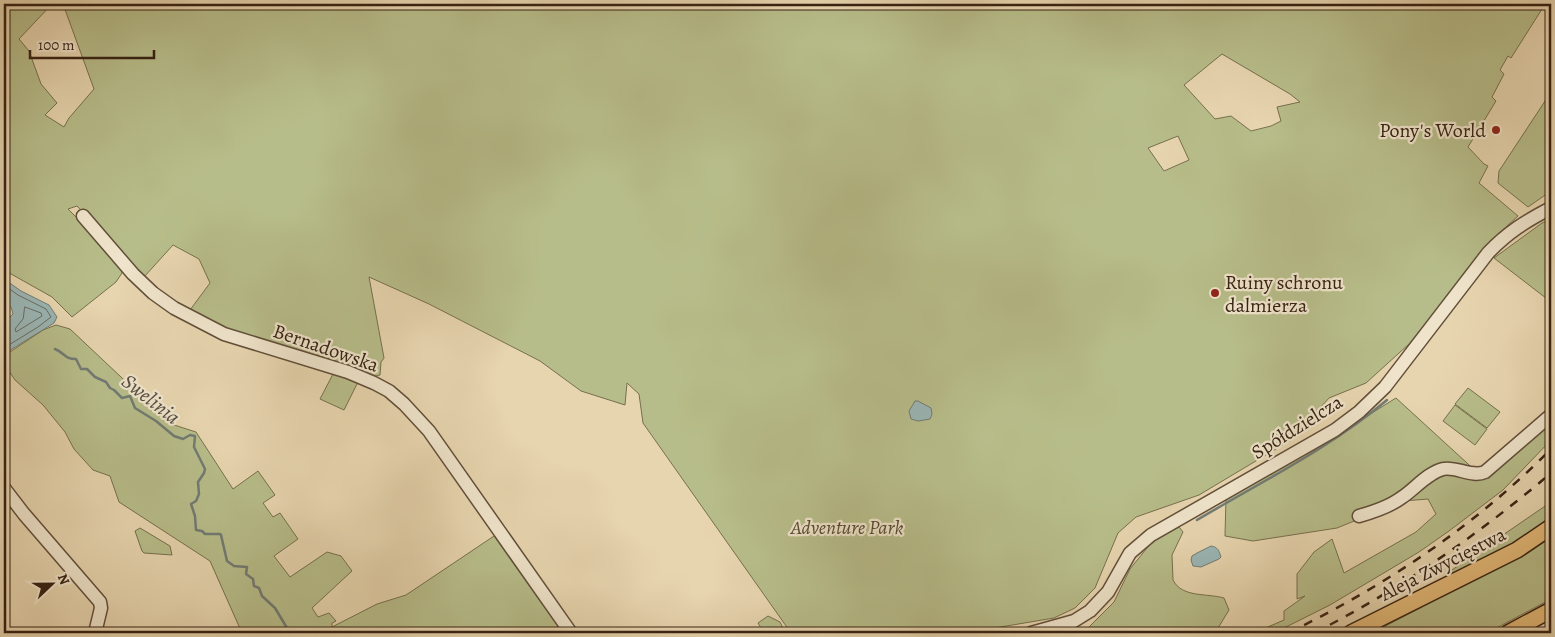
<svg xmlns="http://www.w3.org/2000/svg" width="1555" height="637" font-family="Alegreya,serif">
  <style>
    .green { fill: #b7bd8a; stroke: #76704e; fill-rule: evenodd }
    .water { fill: #9ab6b5; stroke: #727b74 }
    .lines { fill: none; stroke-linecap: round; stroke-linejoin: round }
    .shore { stroke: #686c64; stroke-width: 1 }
    .stream { stroke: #727b74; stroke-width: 2.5 }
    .minor-casing { stroke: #624f3a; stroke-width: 15 }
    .major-casing { stroke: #362213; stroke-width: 18 }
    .minor { stroke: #efe4cb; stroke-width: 12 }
    .major { stroke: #e4ba78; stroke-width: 15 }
    .rail { stroke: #362213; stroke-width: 2.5; stroke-dasharray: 9 9; stroke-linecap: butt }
    .poi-dot { fill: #8f2418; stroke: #efe4cb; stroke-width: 2 }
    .labels { text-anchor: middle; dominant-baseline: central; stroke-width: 4.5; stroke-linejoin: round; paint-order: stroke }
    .poi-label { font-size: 20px; fill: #362213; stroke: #efe4cb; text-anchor: end }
    .street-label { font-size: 20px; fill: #362213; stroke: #efe4cb }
    .park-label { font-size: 20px; font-style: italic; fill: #564931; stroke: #efe4cb }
    .water-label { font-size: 21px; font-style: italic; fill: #544e44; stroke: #efe4cb }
  </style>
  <rect width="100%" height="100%" fill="#e7d5af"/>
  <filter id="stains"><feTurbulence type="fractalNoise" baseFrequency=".004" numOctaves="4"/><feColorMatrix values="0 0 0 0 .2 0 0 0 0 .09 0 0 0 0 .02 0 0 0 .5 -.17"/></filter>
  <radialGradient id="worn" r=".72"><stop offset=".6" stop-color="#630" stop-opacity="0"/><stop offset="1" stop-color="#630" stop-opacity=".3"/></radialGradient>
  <!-- green -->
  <g class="green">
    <path d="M4 4H52L19 39 29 51 41 84 57 103 45 115 64 127 69 118 94 89 63 4H1541L1542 9 1511 58 1508 56 1500 70 1504 74 1492 97 1496 101 1468 147 1484 164 1488 166 1479 183 1518 216 1494 238 1409 344 1366 383 1329 398 1291 440 1199 495 1136 517 1118 533 1095 588 1075 608 1054 618 965 633H791L643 423 639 394 627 383 625 405 581 391 540 361 429 304 369 277 384 358 381 362 380 375 372 377 223 327 190 310 210 283 199 259 173 245 144 277 77 206 68 209 120 261 122 273 116 282 72 317 52 297 4 270ZM1222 54 1290 94 1300 102 1277 107 1281 121 1271 126 1251 131 1231 116 1215 119 1184 85ZM1178 136 1189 160 1164 171 1148 148Z"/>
    <polygon points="1551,92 1551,191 1528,207 1498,183 1499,171"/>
    <polygon points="1551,219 1551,302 1494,258 1542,223"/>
    <polygon points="56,325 70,329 171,424 196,432 233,489 258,471 275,495 263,503 273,517 280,513 298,539 274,556 290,577 327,552 341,556 352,571 312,608 318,617 329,613 336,621 332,623 332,627 377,604 406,595 494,536 563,633 242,633 210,561 119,502 110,476 93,470 74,449 65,432 43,405 15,380 9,371 4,375 4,356 43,330"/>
    <polygon points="333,374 358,382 344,410 320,399"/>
    <polygon points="1468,388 1500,412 1487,428 1455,404"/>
    <polygon points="1396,398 1479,474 1551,418 1551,440 1503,490 1449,531 1419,552 1330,605 1286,627 1271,633 1254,633 1284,620 1284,611 1305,596 1297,599 1297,574 1314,552 1332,539 1344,573 1416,532 1436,514 1428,499 1403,501 1337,528 1253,541 1225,536 1226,498 1312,450"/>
    <polygon points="1455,405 1487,429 1475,445 1443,421"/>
    <polygon points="1551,502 1551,599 1487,633 1372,633 1422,607 1449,572"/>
    <path d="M1179 527 1183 532 1172 555 1173 580C1182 598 1207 593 1224 598L1229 610 1215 633H1068L1087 629 1114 602 1130 569 1151 543Z"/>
    <polygon points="140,528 170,546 172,555 144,553 142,551 135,531"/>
    <path d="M768 616 780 622 782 626V631C769 636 764 634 758 623Z"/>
  </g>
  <!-- water -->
  <g class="water">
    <polygon points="4,279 21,291 49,305 57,317 54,323 4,354 4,323 13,314 11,307 4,303"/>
    <polygon points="915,401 918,401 931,408 932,414 930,419 918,421 911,419 909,411"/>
    <path d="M1211 546C1218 547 1219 551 1221 557L1219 559 1201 567 1193 566 1191 560 1192 556 1197 553Z"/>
  </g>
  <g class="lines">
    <!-- shore -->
    <g class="shore">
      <polyline points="4,285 18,295 46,309 51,317 38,327 4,348"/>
      <polygon points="25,307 41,313 42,316 16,332 15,329 23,319"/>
    </g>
    <!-- stream -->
    <g class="stream">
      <path d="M55 349C65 353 64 359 76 359L81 369H87L95 377 106 382 110 388 114 390 122 398 130 396 135 408 156 421 174 436 183 439 190 435 195 436 194 447 205 469 204 473 198 482 199 494 196 501 191 504 195 516 196 530 202 531 205 534H220L221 535 227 561 234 566 247 567 246 574 253 579 254 586 259 588 262 596 275 608 290 633"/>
      <path d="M1197 520C1261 482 1330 448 1387 400"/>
      <polyline points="316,633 319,633"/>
    </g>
    <!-- minor casing -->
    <g class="minor-casing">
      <g id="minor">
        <polyline points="83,216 133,274 153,293 174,308 224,334 348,372 374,383 389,391 404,404 429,431 571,633"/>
        <polyline points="4,488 24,514 100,602 101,608 95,633"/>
        <path d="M1359 516C1373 512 1389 507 1401 498 1414 490 1427 473 1443 469 1456 466 1472 478 1485 472L1551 415"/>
        <path d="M1031 633 1074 621 1090 611 1108 592 1130 553 1151 535 1335 430 1359 412 1385 387 1488 253C1508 232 1526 221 1551 208"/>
      </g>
    </g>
    <!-- major casing -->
    <g class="major-casing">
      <g id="major">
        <polyline points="1351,633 1517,550 1551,527"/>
        <polyline points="1508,633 1551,610"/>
      </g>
    </g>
    <!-- minor -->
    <use href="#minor" class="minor"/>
    <!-- major -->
    <use href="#major" class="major"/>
    <!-- rail -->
    <g class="rail">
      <path d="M1288 633C1385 586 1475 526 1551 449"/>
      <path d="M1314 633C1399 590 1478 535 1551 473"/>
    </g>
  </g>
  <!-- markers -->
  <g class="poi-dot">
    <circle cx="1496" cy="130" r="5"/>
    <circle cx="1215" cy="293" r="5"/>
  </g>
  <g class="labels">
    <!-- poi labels -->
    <g class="poi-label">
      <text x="1486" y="130">Pony's World</text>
      <text x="1225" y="282" text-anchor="start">Ruiny schronu<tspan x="1225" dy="23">dalmierza</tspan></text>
    </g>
    <!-- street labels -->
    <g class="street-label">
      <text transform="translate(326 348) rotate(19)">Bernadowska</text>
      <text transform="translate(1297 427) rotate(-32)">Spółdzielcza</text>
      <text transform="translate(1443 564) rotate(-27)">Aleja Zwycięstwa</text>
    </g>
    <!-- park labels -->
    <g class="park-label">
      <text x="847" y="527">Adventure Park</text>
    </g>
    <!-- water labels -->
    <g class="water-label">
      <text transform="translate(151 399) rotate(38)">Swelinia</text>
    </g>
  </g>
  <!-- margin -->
  <rect width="1555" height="637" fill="none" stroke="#e7d5af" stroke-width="20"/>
  <rect x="5" y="5" width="1545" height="627" fill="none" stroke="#362213" stroke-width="2.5"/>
  <rect x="10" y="10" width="1535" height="617" fill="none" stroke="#362213"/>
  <!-- north arrow -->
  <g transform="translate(52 584) rotate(68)" stroke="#efe4cb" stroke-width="4" paint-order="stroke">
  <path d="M0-4L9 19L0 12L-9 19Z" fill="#362213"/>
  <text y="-8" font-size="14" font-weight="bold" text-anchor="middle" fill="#362213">N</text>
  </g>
  <!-- scale -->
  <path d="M30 50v8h124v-8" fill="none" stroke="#362213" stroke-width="2.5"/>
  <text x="38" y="50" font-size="15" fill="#362213" stroke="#efe4cb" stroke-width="4" paint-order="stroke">100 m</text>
  <rect width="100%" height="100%" filter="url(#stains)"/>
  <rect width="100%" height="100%" fill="url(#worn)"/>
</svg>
